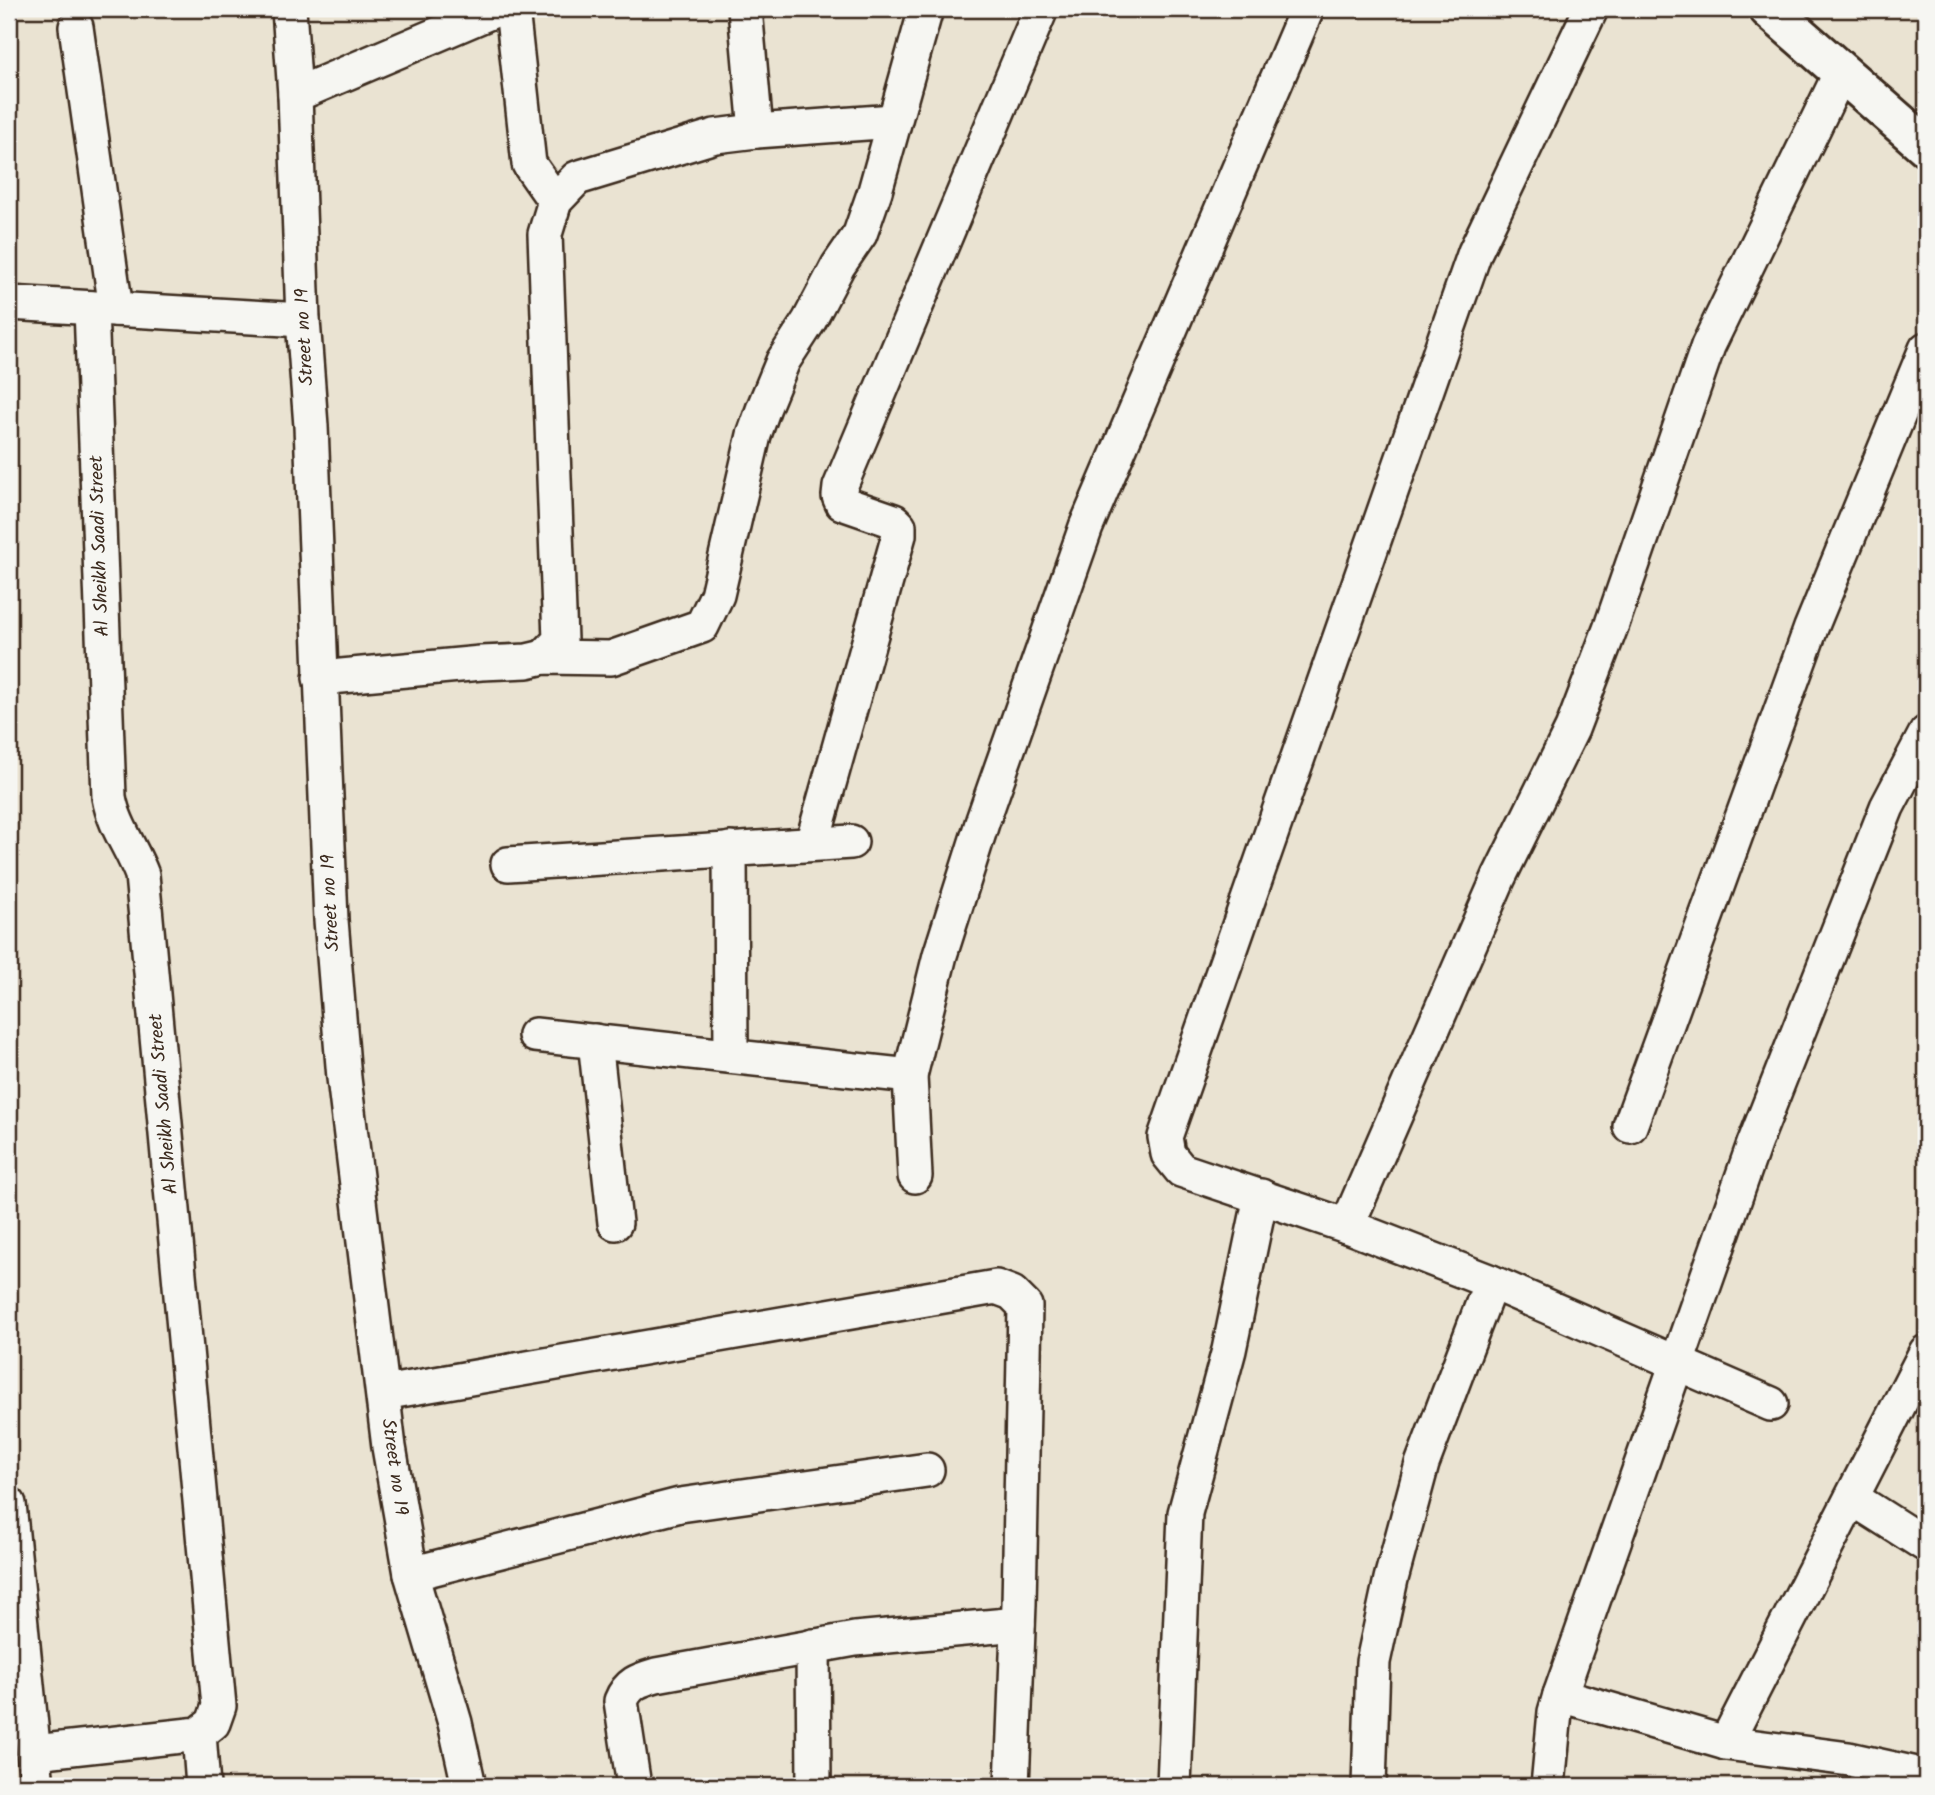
<svg xmlns="http://www.w3.org/2000/svg" width="1935" height="1795" font-family="Kalam,sans-serif">
  <style>
    .lines { fill: none; stroke-linecap: round; stroke-linejoin: round }
    .minor-casing { stroke: #3b2a1e; stroke-width: 38 }
    .secondary-casing { stroke: #3b2a1e; stroke-width: 44 }
    .minor { stroke: #f6f6f2; stroke-width: 33 }
    .secondary { stroke: #f6f6f2; stroke-width: 38 }
    .labels { text-anchor: middle; dominant-baseline: central; stroke-width: 7; stroke-linejoin: round; paint-order: stroke }
    .street-label { font-size: 19px; fill: #3b2a1e; stroke: #f6f6f2 }
  </style>
  <rect width="100%" height="100%" fill="#eae3d2"/>
  <filter id="ink" filterUnits="userSpaceOnUse"><feTurbulence type="fractalNoise" baseFrequency=".0143" numOctaves="2"/><feDisplacementMap in="SourceGraphic" scale="14" xChannelSelector="R" yChannelSelector="G"/><feConvolveMatrix kernelMatrix="1 2 1 2 8 2 1 2 1" color-interpolation-filters="sRGB"/></filter>
  <g filter="url(#ink)">
    <g class="lines">
      <!-- minor casing -->
      <g class="minor-casing">
        <g id="minor">
          <polyline points="289,9 295,95 303,320 311,426 331,920 344,1078 389,1447 411,1574 455,1723 469,1786"/>
          <polyline points="512,9 529,164 555,201"/>
          <polyline points="745,9 756,131"/>
          <polyline points="1591,9 1475,252 1165,1137 1168,1154 1181,1170 1347,1226 1491,1282 1771,1404"/>
          <polyline points="76,27 116,309"/>
          <polyline points="295,95 497,9"/>
          <polyline points="9,303 303,320"/>
          <polyline points="544,657 560,640 545,234 555,201 577,178 715,136 756,131 894,121"/>
          <polyline points="320,678 481,663 527,661 544,657 611,658 702,626 717,595 754,435 764,407 783,361 809,321 838,266 860,234 875,191 926,9"/>
          <polyline points="812,844 899,535 899,526 894,521 842,503 839,496 840,487 1041,9"/>
          <polyline points="730,849 731,1056"/>
          <polyline points="508,864 851,842"/>
          <polyline points="535,1035 910,1076"/>
          <polyline points="595,1041 615,1223"/>
          <polyline points="1630,1126 1811,628 1926,349"/>
          <polyline points="915,1176 910,1076 940,955 983,820 1086,527 1307,9"/>
          <polyline points="1347,1226 1499,877 1572,729 1612,624 1708,346 1841,72"/>
          <polyline points="383,1393 996,1287 1012,1293 1025,1306 1019,1604 1012,1786"/>
          <polyline points="1852,1498 1926,1545"/>
          <polyline points="9,1504 37,1786"/>
          <polyline points="411,1574 680,1505 927,1470"/>
          <polyline points="813,1646 814,1786"/>
          <polyline points="1560,1695 1754,1144 1887,807 1926,733"/>
          <polyline points="199,1734 203,1786"/>
          <polyline points="1726,1743 1926,1352"/>
          <path d="M35 1752 199 1734 213 1723 219 1706 142 875C132 848 114 826 109 797L91 308"/>
          <path d="M634 1786 621 1701C628 1683 639 1680 656 1675L855 1639 1018 1624"/>
          <polyline points="1174,1786 1185,1513 1229,1350 1261,1196"/>
          <polyline points="1369,1786 1373,1662 1391,1579 1422,1464 1491,1282"/>
          <polyline points="1548,1786 1555,1712 1560,1695 1726,1743 1849,1759 1926,1776"/>
        </g>
      </g>
      <!-- secondary casing -->
      <g class="secondary-casing">
        <polyline id="secondary" points="1769,9 1926,146"/>
      </g>
      <!-- minor -->
      <use href="#minor" class="minor"/>
      <!-- secondary -->
      <use href="#secondary" class="secondary"/>
    </g>
  </g>
  <g class="labels">
    <!-- street labels -->
    <g class="street-label">
      <text transform="translate(305 337) rotate(-93)">Street no 19</text>
      <text transform="translate(100 546) rotate(-92)">Al Sheikh Saadi Street</text>
      <text transform="translate(331 903) rotate(-93)">Street no 19</text>
      <text transform="translate(164 1104) rotate(-95)">Al Sheikh Saadi Street</text>
      <text transform="translate(394 1467) rotate(82)">Street no 19</text>
    </g>
  </g>
  <!-- margin -->
  <rect width="1935" height="1795" fill="none" stroke="#f6f6f2" stroke-width="35"/>
  <rect x="18" y="18" width="1900" height="1760" fill="none" stroke="#3b2a1e" stroke-width="2.5" filter="url(#ink)"/>
</svg>
